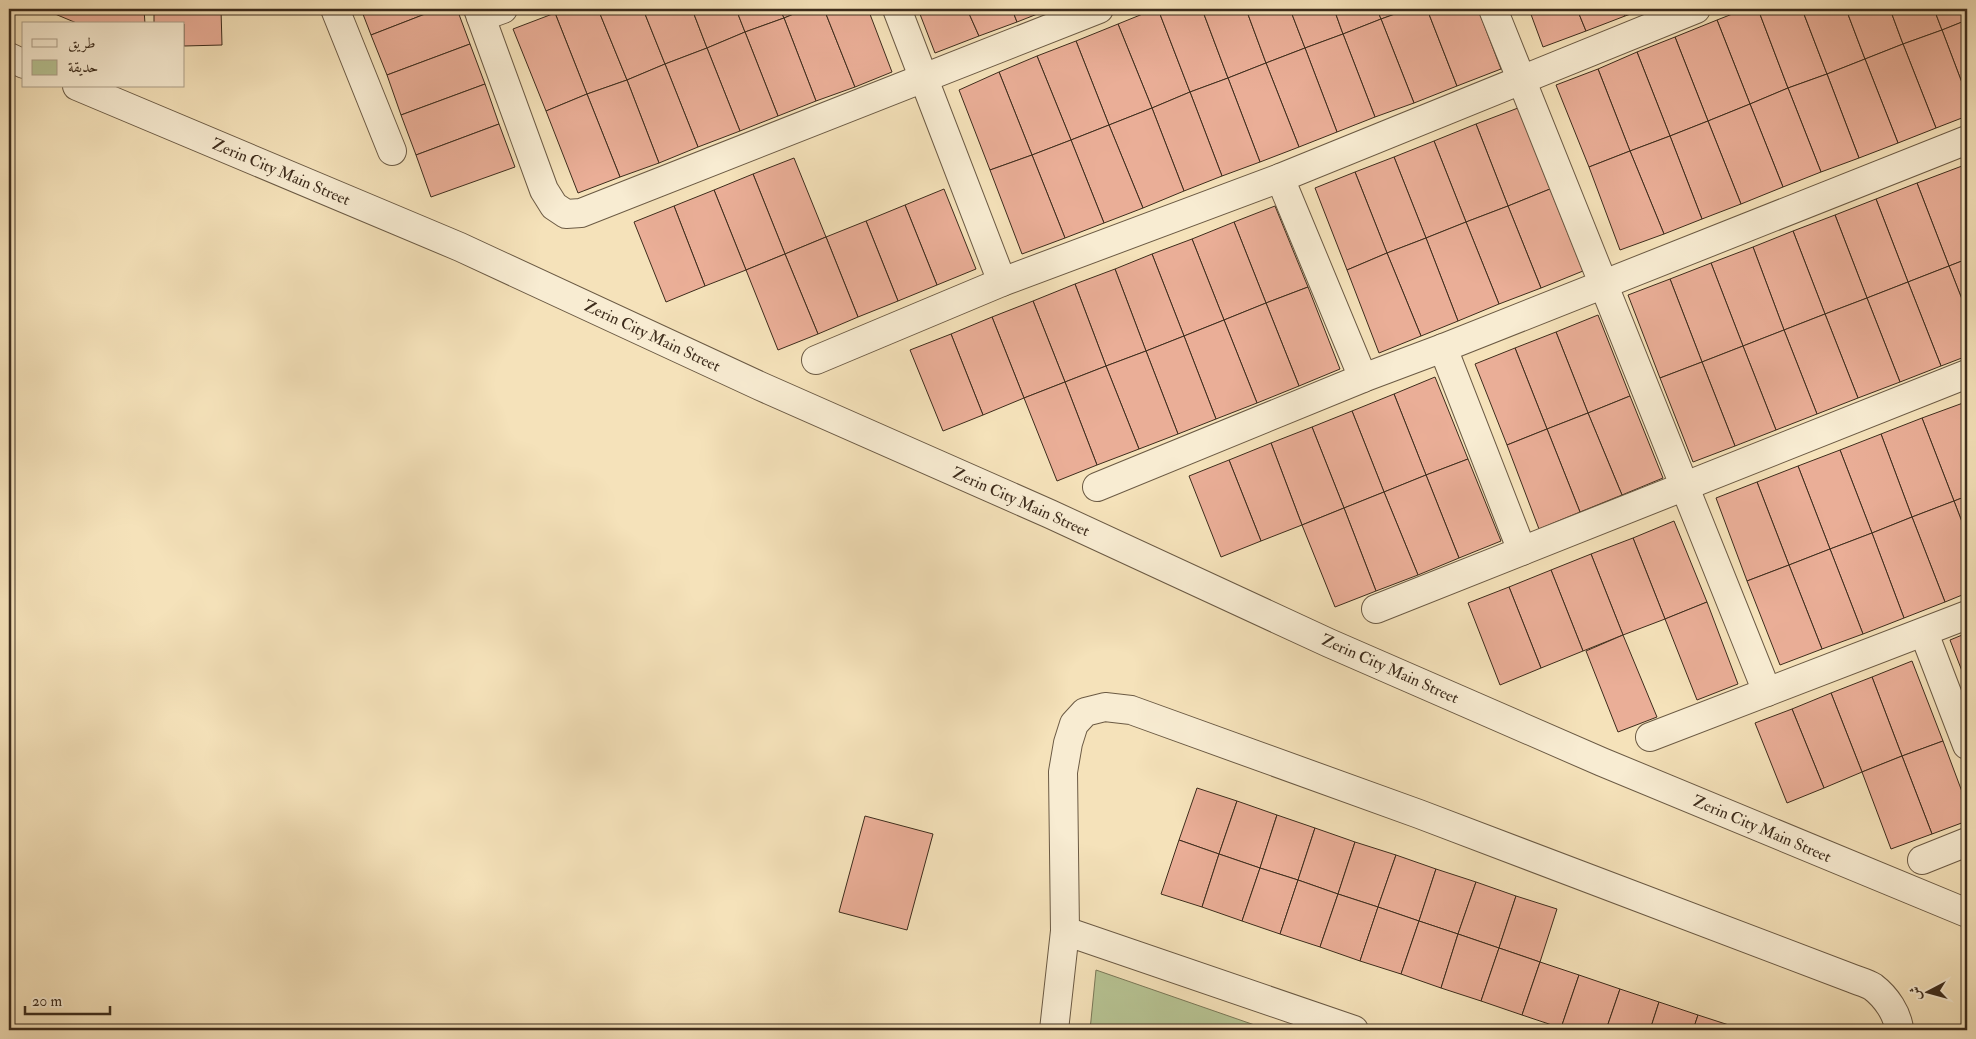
<svg xmlns="http://www.w3.org/2000/svg" width="1976" height="1039" font-family="'IM FELL Double Pica',Amiri,serif">
  <style>
    .green { fill: #b7c494; stroke: #7a7858 }
    .building { fill: #eaae97; stroke: #3d2c1c }
    .lines { fill: none; stroke-linecap: round; stroke-linejoin: round }
    .minor-casing { stroke: #6b5a44; stroke-width: 30 }
    .minor { stroke: #f8ecd2; stroke-width: 28 }
    .labels { text-anchor: middle; dominant-baseline: central; stroke-width: 4; stroke-linejoin: round; paint-order: stroke }
    .street-label { font-size: 16px; fill: #3d2c1c; stroke: #f8ecd2 }
  </style>
  <rect width="100%" height="100%" fill="#f5e2ba"/>
  <filter id="stains"><feTurbulence type="fractalNoise" baseFrequency=".004" numOctaves="4"/><feColorMatrix values="0 0 0 0 .2 0 0 0 0 .09 0 0 0 0 .02 0 0 0 .5 -.17"/></filter>
  <radialGradient id="worn" r=".72"><stop offset=".6" stop-color="#630" stop-opacity="0"/><stop offset="1" stop-color="#630" stop-opacity=".3"/></radialGradient>
  <!-- green -->
  <polygon class="green" points="1096,970 1269,1030 1090,1030"/>
  <!-- building -->
  <g class="building">
    <polygon points="43,9 144,9 145,24 79,24"/>
    <polygon points="154,9 221,9 222,45 184,46 184,24 154,24"/>
    <polygon points="361,9 438,9 371,35"/>
    <polygon points="438,9 457,9 470,44 387,75 371,35"/>
    <polygon points="564,9 598,9 627,80 587,94 555,13"/>
    <polygon points="598,9 643,9 665,64 627,80"/>
    <polygon points="643,9 692,9 707,48 665,64"/>
    <polygon points="692,9 736,9 745,32 707,48"/>
    <polygon points="736,9 780,9 784,18 745,32"/>
    <polygon points="780,9 806,9 784,18"/>
    <polygon points="806,9 824,9 855,87 816,101 784,18"/>
    <polygon points="824,9 868,9 892,72 855,87"/>
    <polygon points="918,9 967,9 979,36 935,53"/>
    <polygon points="967,9 1012,9 1017,22 979,36"/>
    <polygon points="1012,9 1050,9 1017,22"/>
    <polygon points="1155,9 1158,9 1190,92 1152,108 1118,24"/>
    <polygon points="1158,9 1202,9 1228,78 1190,92"/>
    <polygon points="1202,9 1246,9 1266,63 1228,78"/>
    <polygon points="1246,9 1290,9 1305,48 1266,63"/>
    <polygon points="1290,9 1334,9 1343,34 1305,48"/>
    <polygon points="1334,9 1377,9 1381,19 1343,34"/>
    <polygon points="1377,9 1409,9 1381,19"/>
    <polygon points="1409,9 1427,9 1457,86 1414,103 1381,19"/>
    <polygon points="1427,9 1478,9 1501,69 1457,86"/>
    <polygon points="1529,9 1577,9 1586,31 1543,47"/>
    <polygon points="1577,9 1622,9 1625,16 1586,31"/>
    <polygon points="1622,9 1645,9 1625,16"/>
    <polygon points="1745,9 1758,9 1788,88 1750,104 1717,20"/>
    <polygon points="1758,9 1802,9 1827,74 1788,88"/>
    <polygon points="1802,9 1846,9 1865,59 1827,74"/>
    <polygon points="1846,9 1890,9 1903,44 1865,59"/>
    <polygon points="1890,9 1934,9 1942,30 1903,44"/>
    <polygon points="1934,9 1967,9 1967,20 1942,30"/>
    <polygon points="555,13 587,94 546,111 513,29"/>
    <polygon points="784,18 816,101 778,116 745,32"/>
    <polygon points="1381,19 1414,103 1375,117 1343,34"/>
    <polygon points="1717,20 1750,104 1708,121 1675,37"/>
    <polygon points="1967,20 1967,96 1942,30"/>
    <polygon points="1118,24 1152,108 1109,125 1076,41"/>
    <polygon points="1942,30 1967,96 1967,116 1936,128 1903,44"/>
    <polygon points="745,32 778,116 740,131 707,48"/>
    <polygon points="1343,34 1375,117 1337,132 1305,48"/>
    <polygon points="1675,37 1708,121 1670,136 1637,52"/>
    <polygon points="1076,41 1109,125 1071,140 1037,56"/>
    <polygon points="470,44 485,84 401,115 387,75"/>
    <polygon points="1903,44 1936,128 1898,143 1865,59"/>
    <polygon points="707,48 740,131 698,147 665,64"/>
    <polygon points="1305,48 1337,132 1299,147 1266,63"/>
    <polygon points="1637,52 1670,136 1630,151 1598,69"/>
    <polygon points="1037,56 1071,140 1032,155 999,72"/>
    <polygon points="1865,59 1898,143 1859,158 1827,74"/>
    <polygon points="1266,63 1299,147 1260,162 1228,78"/>
    <polygon points="665,64 698,147 659,163 627,80"/>
    <polygon points="1598,69 1630,151 1589,167 1556,85"/>
    <polygon points="999,72 1032,155 990,170 959,90"/>
    <polygon points="1827,74 1859,158 1821,172 1788,88"/>
    <polygon points="1228,78 1260,162 1222,176 1190,92"/>
    <polygon points="627,80 659,163 620,177 587,94"/>
    <polygon points="485,84 499,124 416,155 401,115"/>
    <polygon points="1788,88 1821,172 1783,187 1750,104"/>
    <polygon points="1190,92 1222,176 1184,191 1152,108"/>
    <polygon points="587,94 620,177 578,193 546,111"/>
    <polygon points="1750,104 1783,187 1741,204 1708,121"/>
    <polygon points="1152,108 1184,191 1143,208 1109,125"/>
    <polygon points="1518,108 1550,189 1508,206 1476,124"/>
    <polygon points="1708,121 1741,204 1702,219 1670,136"/>
    <polygon points="499,124 515,167 431,197 416,155"/>
    <polygon points="1476,124 1508,206 1466,222 1434,141"/>
    <polygon points="1109,125 1143,208 1104,223 1071,140"/>
    <polygon points="1670,136 1702,219 1664,234 1630,151"/>
    <polygon points="1071,140 1104,223 1065,238 1032,155"/>
    <polygon points="1434,141 1466,222 1426,238 1394,157"/>
    <polygon points="1630,151 1664,234 1620,250 1589,167"/>
    <polygon points="1032,155 1065,238 1022,254 990,170"/>
    <polygon points="1394,157 1426,238 1387,253 1355,172"/>
    <polygon points="794,158 826,237 785,254 753,174"/>
    <polygon points="1962,166 1967,179 1967,259 1949,266 1917,183"/>
    <polygon points="1355,172 1387,253 1347,270 1315,188"/>
    <polygon points="753,174 785,254 746,270 714,190"/>
    <polygon points="1917,183 1949,266 1908,282 1876,199"/>
    <polygon points="944,189 976,269 937,285 905,205"/>
    <polygon points="1550,189 1583,271 1541,288 1508,206"/>
    <polygon points="714,190 746,270 705,286 674,206"/>
    <polygon points="1876,199 1908,282 1867,298 1835,215"/>
    <polygon points="905,205 937,285 898,301 866,221"/>
    <polygon points="674,206 705,286 666,302 634,222"/>
    <polygon points="1275,206 1308,287 1266,303 1234,222"/>
    <polygon points="1508,206 1541,288 1499,304 1466,222"/>
    <polygon points="1835,215 1867,298 1825,314 1793,231"/>
    <polygon points="866,221 898,301 858,317 826,237"/>
    <polygon points="1234,222 1266,303 1224,320 1192,239"/>
    <polygon points="1466,222 1499,304 1458,321 1426,238"/>
    <polygon points="1793,231 1825,314 1784,330 1753,247"/>
    <polygon points="826,237 858,317 818,334 785,254"/>
    <polygon points="1426,238 1458,321 1421,336 1387,253"/>
    <polygon points="1192,239 1224,320 1184,336 1152,254"/>
    <polygon points="1753,247 1784,330 1743,346 1711,263"/>
    <polygon points="1387,253 1421,336 1379,353 1347,270"/>
    <polygon points="785,254 818,334 778,350 746,270"/>
    <polygon points="1152,254 1184,336 1146,351 1115,269"/>
    <polygon points="1967,259 1967,312 1949,266"/>
    <polygon points="1711,263 1743,346 1702,362 1670,279"/>
    <polygon points="1949,266 1967,312 1967,356 1941,366 1908,282"/>
    <polygon points="1115,269 1146,351 1106,366 1075,284"/>
    <polygon points="1670,279 1702,362 1660,378 1628,295"/>
    <polygon points="1908,282 1941,366 1900,382 1867,298"/>
    <polygon points="1075,284 1106,366 1065,382 1033,301"/>
    <polygon points="1308,287 1340,369 1299,386 1266,303"/>
    <polygon points="1867,298 1900,382 1858,398 1825,314"/>
    <polygon points="1033,301 1065,382 1024,398 992,317"/>
    <polygon points="1266,303 1299,386 1257,403 1224,320"/>
    <polygon points="1825,314 1858,398 1817,414 1784,330"/>
    <polygon points="1598,315 1630,396 1588,413 1556,332"/>
    <polygon points="992,317 1024,398 983,415 951,334"/>
    <polygon points="1224,320 1257,403 1216,419 1184,336"/>
    <polygon points="1784,330 1817,414 1776,430 1743,346"/>
    <polygon points="1556,332 1588,413 1547,429 1515,348"/>
    <polygon points="951,334 983,415 943,431 910,350"/>
    <polygon points="1184,336 1216,419 1178,434 1146,351"/>
    <polygon points="1743,346 1776,430 1735,446 1702,362"/>
    <polygon points="1515,348 1547,429 1507,445 1475,364"/>
    <polygon points="1146,351 1178,434 1139,449 1106,366"/>
    <polygon points="1702,362 1735,446 1693,462 1660,378"/>
    <polygon points="1106,366 1139,449 1097,465 1065,382"/>
    <polygon points="1435,377 1468,459 1426,475 1394,394"/>
    <polygon points="1065,382 1097,465 1057,481 1024,398"/>
    <polygon points="1394,394 1426,475 1384,492 1352,411"/>
    <polygon points="1630,396 1663,478 1622,495 1588,413"/>
    <polygon points="1963,403 1967,413 1967,496 1954,501 1922,418"/>
    <polygon points="1352,411 1384,492 1344,508 1312,427"/>
    <polygon points="1588,413 1622,495 1580,512 1547,429"/>
    <polygon points="1922,418 1954,501 1912,517 1881,434"/>
    <polygon points="1312,427 1344,508 1302,525 1271,443"/>
    <polygon points="1547,429 1580,512 1539,529 1507,445"/>
    <polygon points="1881,434 1912,517 1872,533 1840,450"/>
    <polygon points="1271,443 1302,525 1261,541 1229,460"/>
    <polygon points="1840,450 1872,533 1830,549 1798,466"/>
    <polygon points="1468,459 1501,541 1459,558 1426,475"/>
    <polygon points="1229,460 1261,541 1221,557 1189,476"/>
    <polygon points="1798,466 1830,549 1789,565 1757,482"/>
    <polygon points="1426,475 1459,558 1418,575 1384,492"/>
    <polygon points="1757,482 1789,565 1747,581 1716,498"/>
    <polygon points="1384,492 1418,575 1376,591 1344,508"/>
    <polygon points="1967,496 1967,535 1954,501"/>
    <polygon points="1954,501 1967,535 1967,593 1945,602 1912,517"/>
    <polygon points="1344,508 1376,591 1335,607 1302,525"/>
    <polygon points="1912,517 1945,602 1904,618 1872,533"/>
    <polygon points="1674,521 1707,602 1665,619 1633,538"/>
    <polygon points="1872,533 1904,618 1863,634 1830,549"/>
    <polygon points="1633,538 1665,619 1623,635 1591,554"/>
    <polygon points="1830,549 1863,634 1822,649 1789,565"/>
    <polygon points="1591,554 1623,635 1583,651 1551,570"/>
    <polygon points="1789,565 1822,649 1780,665 1747,581"/>
    <polygon points="1551,570 1583,651 1541,668 1509,587"/>
    <polygon points="1509,587 1541,668 1500,685 1468,603"/>
    <polygon points="1707,602 1738,684 1697,700 1665,619"/>
    <polygon points="1967,633 1967,684 1950,640"/>
    <polygon points="1623,635 1657,717 1618,732 1586,651"/>
    <polygon points="1912,661 1943,741 1902,756 1872,677"/>
    <polygon points="1872,677 1902,756 1862,772 1831,693"/>
    <polygon points="1831,693 1862,772 1824,788 1792,709"/>
    <polygon points="1792,709 1824,788 1787,803 1755,723"/>
    <polygon points="1943,741 1967,805 1967,821 1932,834 1902,756"/>
    <polygon points="1902,756 1932,834 1891,849 1862,772"/>
    <polygon points="1197,788 1237,801 1219,854 1179,840"/>
    <polygon points="1237,801 1277,815 1260,868 1219,854"/>
    <polygon points="1277,815 1315,828 1298,880 1260,868"/>
    <polygon points="865,816 933,834 907,930 839,912"/>
    <polygon points="1315,828 1355,842 1338,894 1298,880"/>
    <polygon points="1179,840 1219,854 1202,907 1161,894"/>
    <polygon points="1355,842 1396,855 1378,907 1338,894"/>
    <polygon points="1219,854 1260,868 1242,921 1202,907"/>
    <polygon points="1396,855 1436,869 1419,921 1378,907"/>
    <polygon points="1260,868 1298,880 1280,934 1242,921"/>
    <polygon points="1436,869 1476,882 1458,934 1419,921"/>
    <polygon points="1298,880 1338,894 1320,947 1280,934"/>
    <polygon points="1476,882 1516,896 1499,948 1458,934"/>
    <polygon points="1338,894 1378,907 1360,961 1320,947"/>
    <polygon points="1516,896 1557,909 1540,962 1499,948"/>
    <polygon points="1378,907 1419,921 1401,974 1360,961"/>
    <polygon points="1419,921 1458,934 1441,988 1401,974"/>
    <polygon points="1458,934 1499,948 1481,1001 1441,988"/>
    <polygon points="1499,948 1540,962 1522,1015 1481,1001"/>
    <polygon points="1540,962 1579,975 1561,1028 1522,1015"/>
    <polygon points="1579,975 1620,989 1606,1030 1567,1030 1561,1028"/>
    <polygon points="1620,989 1659,1002 1650,1030 1606,1030"/>
    <polygon points="1659,1002 1698,1015 1693,1030 1650,1030"/>
    <polygon points="1698,1015 1738,1028 1737,1030 1693,1030"/>
  </g>
  <g class="lines">
    <!-- minor casing -->
    <g class="minor-casing">
      <g id="minor">
        <polyline points="335,9 392,151"/>
        <polyline points="478,9 544,190 554,206 566,214 581,213 1099,9"/>
        <polyline points="897,9 1002,282"/>
        <polyline points="1493,9 1767,692"/>
        <polyline points="481,17 503,9"/>
        <polyline points="9,57 24,64"/>
        <polyline points="77,86 460,247 760,386 1050,514 1329,643 1602,762 1967,913"/>
        <polyline points="1280,178 1363,378"/>
        <polyline points="1443,348 1522,551"/>
        <polyline points="816,360 1002,282 1280,178 1696,9"/>
        <polyline points="1097,487 1363,378 1443,348 1967,140"/>
        <polyline points="1376,609 1967,374"/>
        <polyline points="1924,633 1967,745"/>
        <polyline points="1650,737 1967,615"/>
        <polyline points="1922,860 1967,842"/>
        <polyline points="1065,931 1354,1030"/>
        <path d="M1054 1030 1065 931 1063 772 1068 743 1074 724 1085 712 1105 707 1131 710 1419 814 1851 978C1858 981 1867 983 1873 987 1886 997 1898 1014 1899 1030"/>
      </g>
    </g>
    <!-- minor -->
    <use href="#minor" class="minor"/>
  </g>
  <g class="labels">
    <!-- street labels -->
    <g class="street-label">
      <text transform="translate(281 172) rotate(23)">Zerin City Main Street</text>
      <text transform="translate(652 336) rotate(25)">Zerin City Main Street</text>
      <text transform="translate(1021 502) rotate(24)">Zerin City Main Street</text>
      <text transform="translate(1390 669) rotate(24)">Zerin City Main Street</text>
      <text transform="translate(1762 829) rotate(23)">Zerin City Main Street</text>
    </g>
  </g>
  <!-- margin -->
  <rect width="1976" height="1039" fill="none" stroke="#f5e2ba" stroke-width="30"/>
  <rect x="10" y="10" width="1956" height="1019" fill="none" stroke="#3d2c1c" stroke-width="2.5"/>
  <rect x="15" y="15" width="1946" height="1009" fill="none" stroke="#3d2c1c"/>
  <!-- legend -->
  <rect x="22" y="22" width="162" height="65" fill="#f8ecd2" stroke="#ad9f89"/>
  <rect x="32" y="39" width="25" height="8" fill="#f8ecd2" stroke="#ad9f89"/>
  <text x="68" y="48" font-size="15" fill="#3d2c1c">طريق</text>
  <rect x="32" y="60" width="25" height="15" fill="#b7c494" stroke="#ad9f89"/>
  <text x="68" y="72" font-size="15" fill="#3d2c1c">حديقة</text>
  <!-- north arrow -->
  <g transform="translate(1928 992) rotate(264)" stroke="#f8ecd2" stroke-width="4" paint-order="stroke">
  <path d="M0-4L9 19L0 12L-9 19Z" fill="#3d2c1c"/>
  <text y="-8" font-size="14" font-weight="bold" text-anchor="middle" fill="#3d2c1c">ش</text>
  </g>
  <!-- scale -->
  <path d="M25 1006v8h85v-8" fill="none" stroke="#3d2c1c" stroke-width="2.5"/>
  <text x="32" y="1006" font-size="15" fill="#3d2c1c" stroke="#f8ecd2" stroke-width="4" paint-order="stroke">20 m</text>
  <rect width="100%" height="100%" filter="url(#stains)"/>
  <rect width="100%" height="100%" fill="url(#worn)"/>
</svg>
